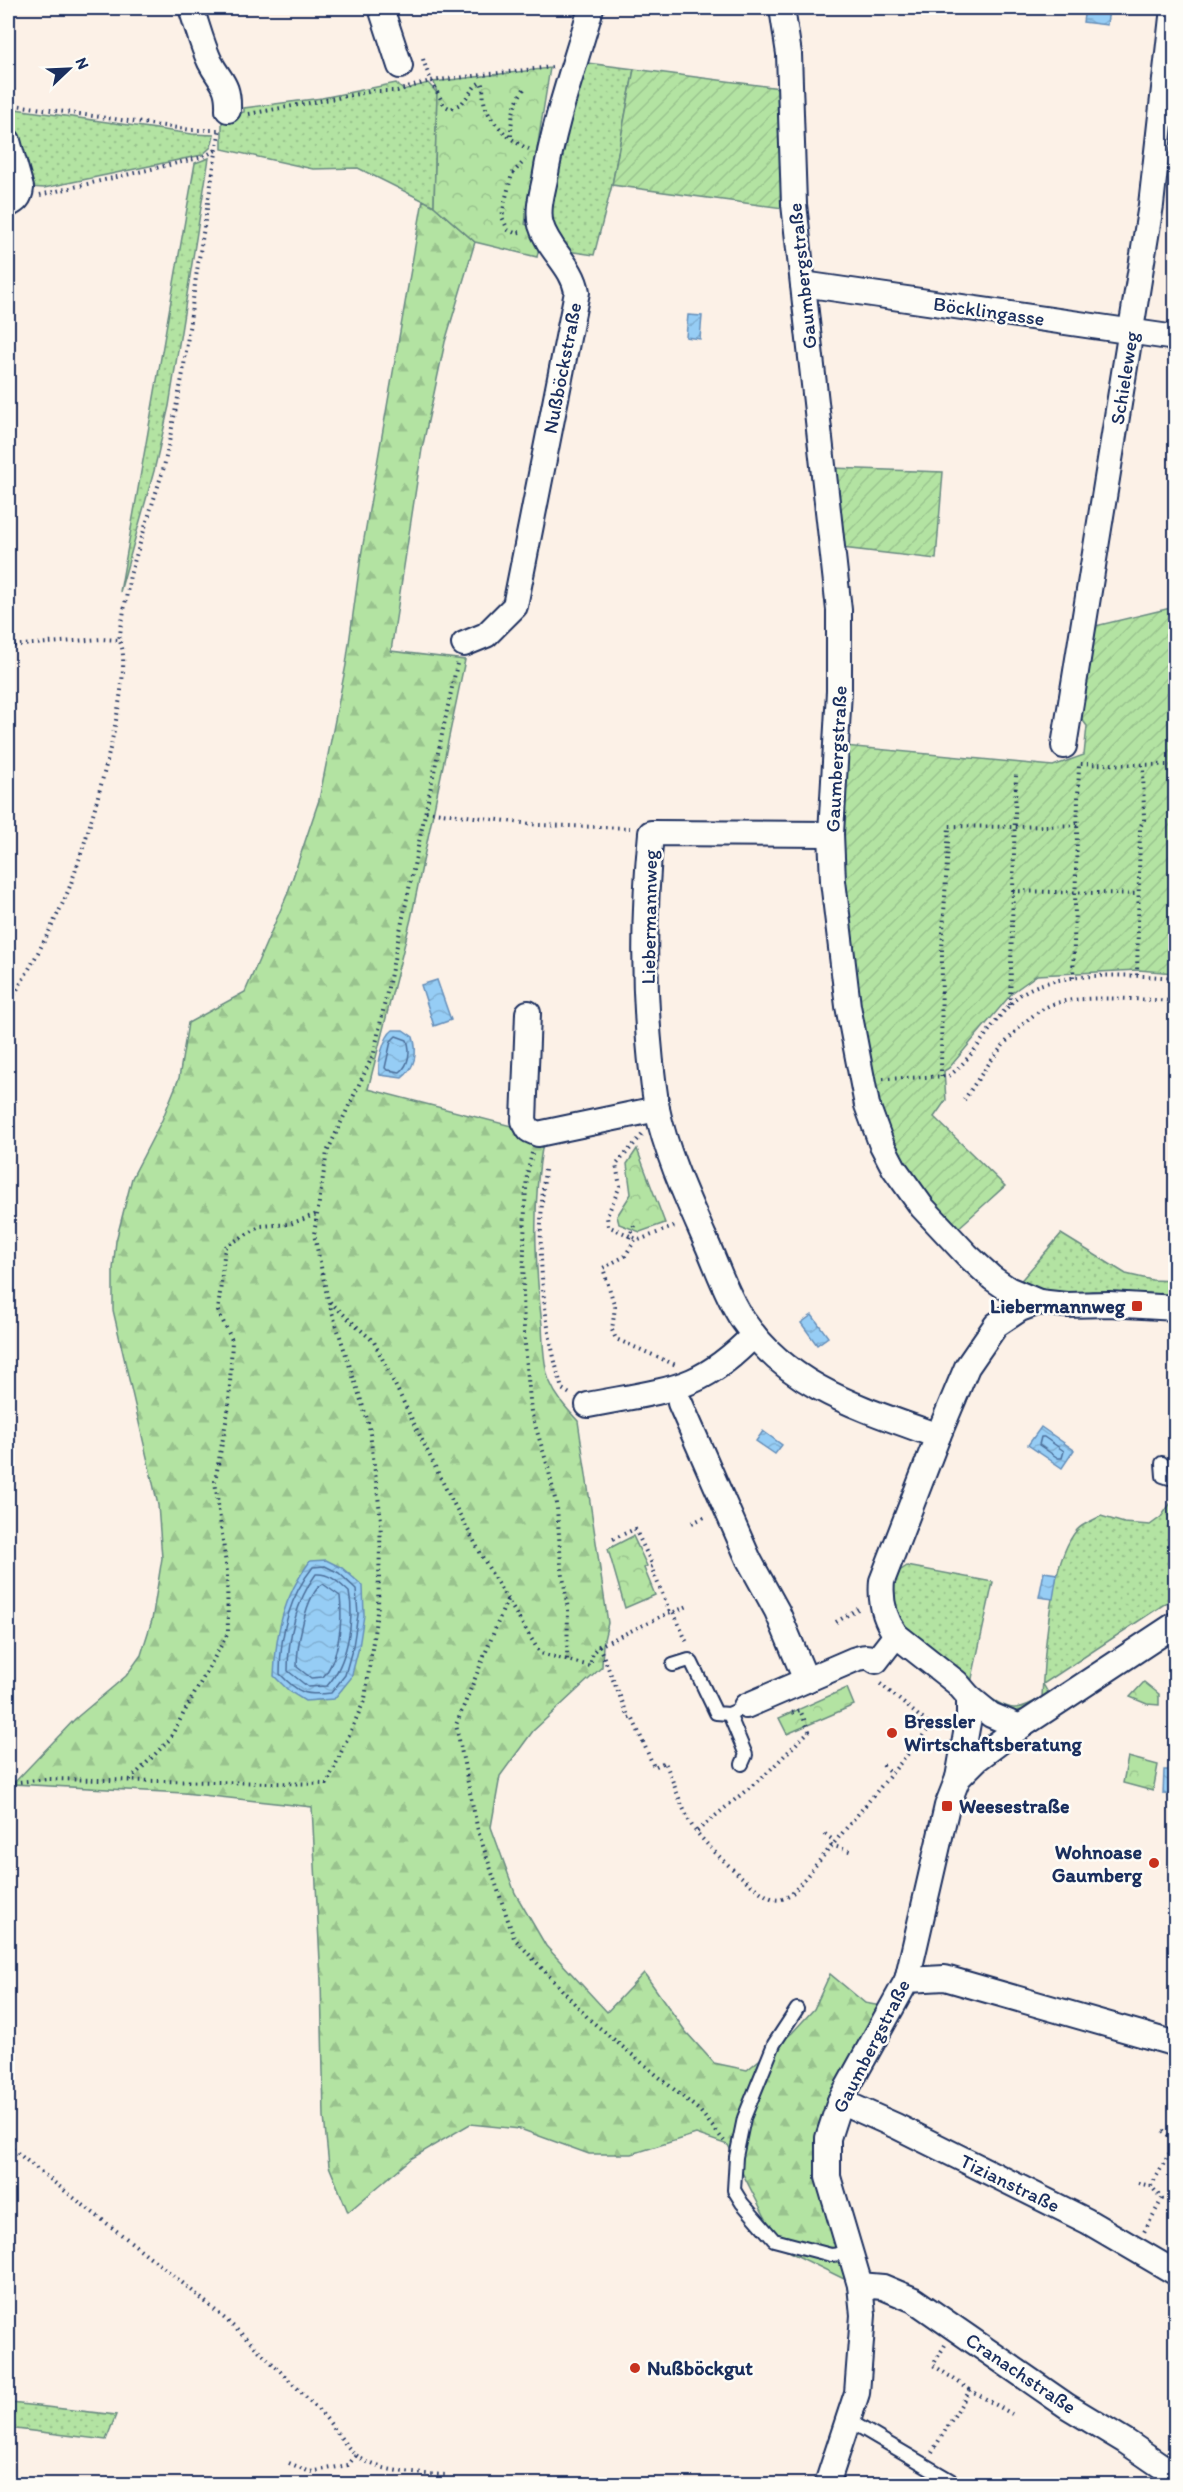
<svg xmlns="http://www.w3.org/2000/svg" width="1183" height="2492" font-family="Itim,sans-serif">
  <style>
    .grass { fill: url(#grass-dots); stroke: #678980; stroke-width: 1.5 }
    .forest { fill: url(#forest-firs); stroke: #678980; stroke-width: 1.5 }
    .park { fill: url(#park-crowns); stroke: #678980; stroke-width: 1.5 }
    .garden { fill: url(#garden-furrows); stroke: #678980; stroke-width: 1.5 }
    .water { fill: url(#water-waves); stroke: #658eb9; stroke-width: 1.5 }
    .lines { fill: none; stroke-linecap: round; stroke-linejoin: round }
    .shore { stroke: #4c6e9a; stroke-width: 1.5 }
    .service-casing { stroke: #1b2f5e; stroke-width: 16 }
    .minor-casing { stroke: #1b2f5e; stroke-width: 28 }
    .path { stroke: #1b2f5e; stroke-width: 4; stroke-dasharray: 1.5 4.5; stroke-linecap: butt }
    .service { stroke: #fdfcf7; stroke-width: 12 }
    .minor { stroke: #fdfcf7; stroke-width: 24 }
    .poi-dot { fill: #c8321e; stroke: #fdfcf7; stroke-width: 2 }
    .labels { text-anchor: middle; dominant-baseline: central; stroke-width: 5; stroke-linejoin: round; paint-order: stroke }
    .street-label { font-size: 20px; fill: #1b2f5e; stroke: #fdfcf7 }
    .poi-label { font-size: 20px; font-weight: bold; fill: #1b2f5e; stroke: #fdfcf7; text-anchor: start }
  </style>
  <defs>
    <pattern id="grass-dots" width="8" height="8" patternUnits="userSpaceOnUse" patternTransform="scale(1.5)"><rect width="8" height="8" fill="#b3e3a2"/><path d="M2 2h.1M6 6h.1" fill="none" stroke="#99c38e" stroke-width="1.8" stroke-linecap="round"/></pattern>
    <pattern id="forest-firs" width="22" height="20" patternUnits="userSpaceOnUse" patternTransform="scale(1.5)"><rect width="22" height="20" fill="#b3e3a2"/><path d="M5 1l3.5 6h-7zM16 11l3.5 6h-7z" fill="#99c38e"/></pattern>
    <pattern id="park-crowns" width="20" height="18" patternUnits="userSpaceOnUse" patternTransform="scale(1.5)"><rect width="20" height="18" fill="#b3e3a2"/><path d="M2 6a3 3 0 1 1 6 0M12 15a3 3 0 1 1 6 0" fill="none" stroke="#99c38e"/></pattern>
    <pattern id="garden-furrows" width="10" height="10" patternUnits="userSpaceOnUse" patternTransform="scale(1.5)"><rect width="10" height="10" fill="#b3e3a2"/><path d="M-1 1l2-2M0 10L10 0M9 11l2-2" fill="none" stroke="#99c38e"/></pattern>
    <pattern id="water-waves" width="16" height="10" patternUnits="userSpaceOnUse" patternTransform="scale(1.5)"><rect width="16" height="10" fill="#96cdf5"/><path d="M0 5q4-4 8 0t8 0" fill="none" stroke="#81b0d4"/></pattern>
  </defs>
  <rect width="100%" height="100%" fill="#fcf1e7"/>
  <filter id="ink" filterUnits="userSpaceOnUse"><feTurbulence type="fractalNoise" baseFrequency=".0167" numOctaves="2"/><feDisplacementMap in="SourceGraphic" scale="12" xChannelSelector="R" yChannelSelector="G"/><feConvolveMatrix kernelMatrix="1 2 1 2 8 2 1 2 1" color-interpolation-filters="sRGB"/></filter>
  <g filter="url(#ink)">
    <!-- grass -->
    <g class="grass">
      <polygon points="587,63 634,69 612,185 594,255 567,251 562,247 547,213 552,180"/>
      <polygon points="396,83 403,90 428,83 437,93 434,206 358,168 313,169 222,149 222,118 244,112 244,108 322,98"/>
      <polygon points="8,108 192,134 214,135 211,147 202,155 44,188 29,187 8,123"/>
      <polygon points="209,158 169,406 154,471 120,592 195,163"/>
      <polygon points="1061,1234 1126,1274 1152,1280 1175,1281 1175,1296 1092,1291 1062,1298 1018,1284"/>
      <path d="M1175 1497V1603L1172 1599 1043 1684 1051 1698C1021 1712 1014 1718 985 1697L986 1695C1010 1711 1017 1713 1042 1697 1044 1656 1050 1561 1077 1530 1082 1524 1094 1520 1101 1516L1124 1523 1150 1525 1161 1517Z"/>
      <polygon points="907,1566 993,1582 971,1683 912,1638 891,1605 895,1574"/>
      <polygon points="8,2402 11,2403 116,2415 106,2440 8,2428"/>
    </g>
    <!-- forest -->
    <path class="forest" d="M423 200 434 206 475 242 445 342 422 449 391 651 465 660 411 919 368 1089 519 1128 543 1142C532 1204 535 1264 542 1325 543 1342 543 1364 549 1380 556 1397 566 1408 578 1421L608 1623 603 1644 602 1667 533 1731 500 1776 491 1827 515 1893 546 1946 607 2012 644 1973 686 2032 714 2063 747 2070 792 2033 814 2009 830 1974 865 2003 886 2007 831 2113 846 2280 781 2248 728 2145 696 2134 632 2154H589L520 2129 470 2124 412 2158 348 2212 329 2166 324 2117 321 1981 312 1807 184 1793 13 1784 75 1719 126 1676 141 1655 152 1620 162 1558 158 1505 113 1310V1269L116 1241 132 1178 162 1120 179 1078 188 1023 245 992 287 895 319 800 346 665 361 556Z"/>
    <!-- park -->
    <g class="park">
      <polygon points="550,68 525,224 531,227 540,243 537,257 475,242 434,206 437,93 434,82"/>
      <polygon points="637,1149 665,1223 640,1232 619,1224 617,1216 631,1194 627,1164"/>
      <polygon points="633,1536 647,1566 644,1568 655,1595 625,1608 608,1549"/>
      <polygon points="1144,1682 1159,1694 1159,1705 1147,1704 1130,1697"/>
      <polygon points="847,1688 854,1705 787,1734 779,1718"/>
      <polygon points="1128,1757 1158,1765 1153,1791 1123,1783"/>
    </g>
    <!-- garden -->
    <g class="garden">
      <polygon points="634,69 780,88 780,151 783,208 612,185"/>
      <polygon points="832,468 943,472 936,559 842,548"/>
      <polygon points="1175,607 1175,973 1138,970 1037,975 1013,992 949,1068 944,1071 946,1100 934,1117 1005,1186 955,1231 900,1159 882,1123 870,1076 846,912 841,835 845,746 1053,766 1084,755 1087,726 1078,714 1091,627"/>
    </g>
    <!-- water -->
    <g class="water">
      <polygon points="1085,8 1109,9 1107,25 1083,22"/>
      <polygon points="688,315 702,316 700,339 686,337"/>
      <polygon points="437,980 451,1020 434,1026 421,985"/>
      <path d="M393 1030H403L413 1037C418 1052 415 1068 402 1078L380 1075C376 1065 384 1036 393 1030Z"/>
      <polygon points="812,1315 828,1337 817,1345 801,1323"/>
      <polygon points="1041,1427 1074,1450 1062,1468 1028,1445"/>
      <polygon points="763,1431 782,1445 775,1454 756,1441"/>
      <path d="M326 1560 342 1568 363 1586 364 1615 359 1647 351 1678 334 1699 305 1701 289 1691 274 1676C276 1631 283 1598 310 1561Z"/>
      <polygon points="1044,1572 1057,1574 1053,1599 1039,1597"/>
      <polygon points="1164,1770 1175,1770 1175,1795 1163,1794"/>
    </g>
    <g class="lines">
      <!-- shore -->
      <g class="shore">
        <path d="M396 1036 407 1040C411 1051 409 1065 400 1072L387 1070 385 1068 391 1041Z"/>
        <polygon points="1041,1437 1044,1437 1064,1451 1062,1458 1058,1458 1039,1445"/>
        <path d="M325 1566 339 1573 356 1589 358 1615 353 1646 345 1675 331 1693C305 1696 298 1693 280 1674 280 1636 289 1597 313 1567Z"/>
        <path d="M316 1574C330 1573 339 1583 349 1592 355 1620 347 1664 327 1686L308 1687 288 1671C288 1638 296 1601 316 1574Z"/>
        <path d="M323 1584 340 1596C343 1620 339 1659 323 1677L311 1678 297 1667C297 1648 305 1593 323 1584Z"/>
      </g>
      <!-- service casing -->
      <g class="service-casing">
        <g id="service">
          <polyline points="1162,1463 1163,1476 1169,1478 1176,1477"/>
          <polyline points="673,1665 689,1660 692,1663 716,1713 729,1714 746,1706"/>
          <polyline points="729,1714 746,1755 742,1764"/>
          <polyline points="797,2009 774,2044 744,2118 736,2157 734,2190 742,2203 774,2240 831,2255 850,2253"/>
          <polyline points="848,2420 957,2484"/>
        </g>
      </g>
      <!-- minor casing -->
      <g class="minor-casing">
        <g id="minor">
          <path d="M191 8C197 25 202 45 210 62 220 82 229 83 228 110"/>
          <polyline points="381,8 400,66"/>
          <polyline points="782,8 789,54 794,204 839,610 839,691 831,834 833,881 848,1006 867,1105 881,1143 894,1168 922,1207 967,1255 992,1278 1008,1289 1039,1302 1066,1305 1109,1304 1176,1308"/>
          <path d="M8 141 21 188C20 198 16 201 8 205"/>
          <polyline points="803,284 1176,338"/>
          <path d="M464 644 486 635 515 606 577 292C573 266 548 250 541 225 537 210 542 194 545 179 554 121 575 65 591 8"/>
          <polyline points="1064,746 1151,205 1173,8"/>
          <path d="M831 834 651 833C642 925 643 1017 657 1109 666 1152 686 1196 704 1237 716 1263 726 1295 742 1319 789 1389 864 1409 938 1436"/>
          <polyline points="528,1013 524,1121 529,1130 538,1134 657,1109"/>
          <polyline points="680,1403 749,1560 777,1611 806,1680"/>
          <path d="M588 1405C621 1398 662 1394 692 1381 716 1371 736 1353 754 1335"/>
          <polyline points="969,1697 991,1715 1020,1727"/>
          <path d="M746 1706 853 1660C862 1657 868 1655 876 1661L896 1635"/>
          <path d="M958 1778 969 1717V1697L957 1683 896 1635C884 1619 880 1602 882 1581L938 1436 967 1367 996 1325 1020 1309 1039 1302"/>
          <polyline points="907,1980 945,1978 1176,2044"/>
          <polyline points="840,2101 896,2126 1087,2221 1176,2273"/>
          <polyline points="860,2285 883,2287 914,2300 1067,2406 1125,2441 1176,2476"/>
          <polyline points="827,2484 857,2393 863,2315 860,2285 828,2177 828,2138 840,2101 907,1980 947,1806 958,1778 977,1759 1020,1727 1176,1624"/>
        </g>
      </g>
      <!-- path -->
      <g class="path">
        <path d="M423 59C428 76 436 90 444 105L451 109 462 103 476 85 481 82C484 88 483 94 484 101 487 120 511 142 529 149"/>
        <polyline points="8,104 192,130 218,130"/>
        <polyline points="249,114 374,91 397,91 430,81 552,67"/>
        <path d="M511 136C511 118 514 100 526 87"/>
        <polyline points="40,195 203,157 216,150"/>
        <polyline points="520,232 515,233 508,230 502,217 505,201 512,174 525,160"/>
        <polyline points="8,646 101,639 119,640"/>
        <polyline points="426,811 539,825 630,828"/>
        <polyline points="1013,891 1139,894"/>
        <polyline points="1137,975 1140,827 1144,820 1143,765"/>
        <polyline points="1073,978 1079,764 1176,765"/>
        <path d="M8 1005C29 970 49 934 66 896 82 860 139 669 119 640L130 575 164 467 183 373 196 277 220 128"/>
        <polyline points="1010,1005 1016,775"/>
        <polyline points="941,1077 942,949 949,826 1014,827 1078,825"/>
        <path d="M883 1079 949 1076C976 1055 991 1023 1015 999 1046 969 1134 975 1176 978"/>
        <path d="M964 1100C984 1070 1017 1019 1051 1005 1076 994 1145 1000 1176 1001"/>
        <polyline points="642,1135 616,1165 620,1186 607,1216 608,1226 639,1240 675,1226"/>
        <polyline points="532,1153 527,1175 525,1204 523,1291 524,1333 531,1412 548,1467 557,1508 561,1563 568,1610 567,1660"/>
        <path d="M545 1170C536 1247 541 1314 562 1389L570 1394"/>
        <polyline points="629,1238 635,1223"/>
        <polyline points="635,1240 625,1256 603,1268 615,1307 612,1330 616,1339 676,1365"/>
        <polyline points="330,1302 374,1342 449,1495 493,1576 540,1653 590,1666 593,1652 599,1646 673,1611 688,1645"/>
        <polyline points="692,1523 707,1516"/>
        <polyline points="613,1539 635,1529 653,1566 651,1567 670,1612"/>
        <polyline points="507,1600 456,1725 478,1831 514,1938 589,2019 700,2111 724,2141"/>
        <polyline points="674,1612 688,1606"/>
        <polyline points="836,1622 858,1609 859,1606"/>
        <path d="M599 1646 629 1718 632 1717 654 1767 665 1762C674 1783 681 1807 692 1826 701 1841 758 1896 774 1899 780 1901 785 1898 791 1895L931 1726 878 1682"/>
        <polyline points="883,1765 891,1773"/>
        <polyline points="130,1780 169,1740 228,1633 227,1572 215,1481 229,1406 232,1340 218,1311 225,1247 261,1226 290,1224 317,1214"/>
        <polyline points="8,1783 48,1779 327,1784 365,1699 378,1605 381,1520 369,1425 328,1300 314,1234 327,1152 374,1053 457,664"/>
        <polyline points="697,1831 766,1774 809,1731 800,1710 792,1713 791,1710"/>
        <polyline points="825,1834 834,1841"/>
        <polyline points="831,1845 852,1852"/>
        <polyline points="1174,2021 1175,2005"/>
        <polyline points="1163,2131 1175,2143"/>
        <path d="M8 2145C82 2207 162 2262 234 2327 265 2356 295 2385 324 2416 335 2428 344 2445 356 2455 378 2473 421 2474 448 2475"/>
        <polyline points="1138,2183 1151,2186 1162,2199 1144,2232"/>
        <polyline points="1151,2186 1176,2142"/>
        <polyline points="945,2345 933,2365 970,2390"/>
        <polyline points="932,2452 970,2390 1012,2414"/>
        <polyline points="289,2463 310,2472 348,2465 356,2455"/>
      </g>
      <!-- service -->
      <use href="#service" class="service"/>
      <!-- minor -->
      <use href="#minor" class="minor"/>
    </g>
  </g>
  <!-- markers -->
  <g class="poi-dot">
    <rect x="1131" y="1300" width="12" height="12" rx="3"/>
    <circle cx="892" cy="1733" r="6"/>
    <rect x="941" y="1800" width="12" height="12" rx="3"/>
    <circle cx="1154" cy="1863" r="6"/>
    <circle cx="635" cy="2368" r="6"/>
  </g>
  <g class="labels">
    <!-- street labels -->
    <g class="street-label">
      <text transform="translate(802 276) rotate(-96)">Gaumbergstraße</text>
      <text transform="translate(989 311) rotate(8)">Böcklingasse</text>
      <text transform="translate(562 368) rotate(-79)">Nußböckstraße</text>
      <text transform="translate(1124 378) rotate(-81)">Schieleweg</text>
      <text transform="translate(836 759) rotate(-87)">Gaumbergstraße</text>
      <text transform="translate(649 917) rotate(-89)">Liebermannweg</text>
      <text transform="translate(871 2046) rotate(-63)">Gaumbergstraße</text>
      <text transform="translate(1010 2183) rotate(26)">Tizianstraße</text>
      <text transform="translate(1021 2373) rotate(34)">Cranachstraße</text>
    </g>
    <!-- poi labels -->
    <g class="poi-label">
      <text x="1125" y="1306" text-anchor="end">Liebermannweg</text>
      <text x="904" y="1721">Bressler<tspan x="904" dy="23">Wirtschaftsberatung</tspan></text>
      <text x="959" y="1806">Weesestraße</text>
      <text x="1142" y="1852" text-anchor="end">Wohnoase<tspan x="1142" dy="23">Gaumberg</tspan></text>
      <text x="647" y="2368">Nußböckgut</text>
    </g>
  </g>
  <!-- margin -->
  <rect width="1183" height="2492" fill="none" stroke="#fdfcf7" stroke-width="30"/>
  <rect x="15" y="15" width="1153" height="2462" fill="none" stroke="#1b2f5e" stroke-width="2" filter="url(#ink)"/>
  <!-- north arrow -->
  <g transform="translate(69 69) rotate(67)" stroke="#fdfcf7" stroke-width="4.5" paint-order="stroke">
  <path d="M0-4.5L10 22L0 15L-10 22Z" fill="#1b2f5e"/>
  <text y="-9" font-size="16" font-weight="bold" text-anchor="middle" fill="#1b2f5e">N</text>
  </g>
</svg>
